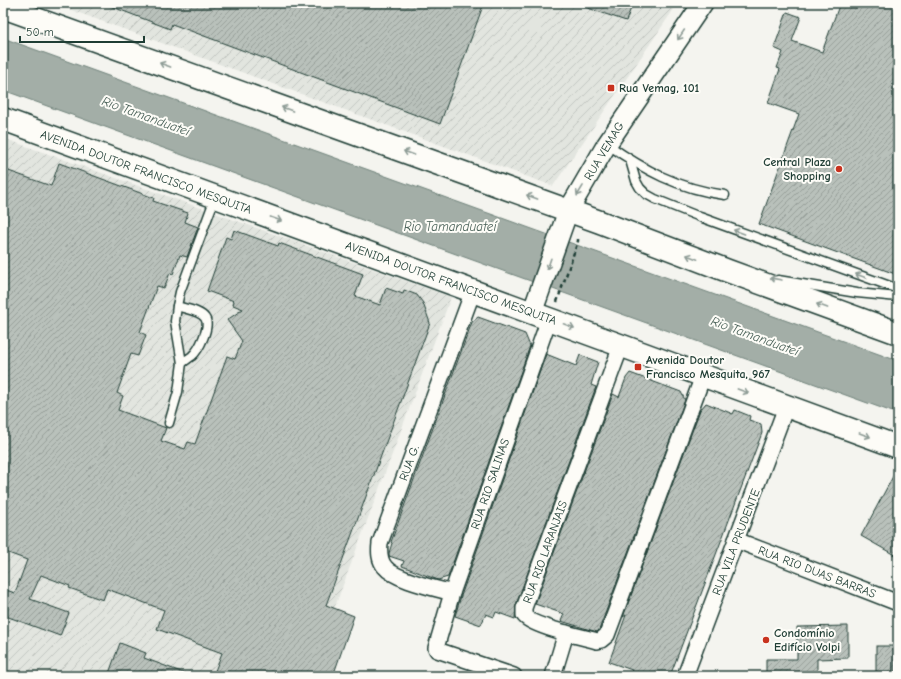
<svg xmlns="http://www.w3.org/2000/svg" width="901" height="679" font-family="'Comic Neue',sans-serif">
  <style>
    .industrial { fill: url(#industrial-furrows) }
    .water { fill: #a3aea7; stroke: #6e8179 }
    .building { fill: url(#building-hatch); stroke: #1f3d34 }
    .lines { fill: none; stroke-linecap: round; stroke-linejoin: round }
    .service-casing { stroke: #1f3d34; stroke-width: 11 }
    .minor-casing { stroke: #1f3d34; stroke-width: 18 }
    .tertiary-casing { stroke: #1f3d34; stroke-width: 22 }
    .trunk-casing { stroke: #1f3d34; stroke-width: 25 }
    .path { stroke: #1f3d34; stroke-width: 2.5; stroke-dasharray: 4 3; stroke-linecap: butt }
    .service { stroke: #fdfcf7; stroke-width: 8 }
    .minor { stroke: #fdfcf7; stroke-width: 15 }
    .tertiary { stroke: #fdfcf7; stroke-width: 19 }
    .trunk { stroke: #fdfcf7; stroke-width: 22 }
    .oneway { stroke: #8e9c96 }
    .poi-dot { fill: #c8321e; stroke: #fdfcf7; stroke-width: 1.5 }
    .labels { text-anchor: middle; dominant-baseline: central; stroke-width: 4; stroke-linejoin: round; paint-order: stroke }
    .poi-label { font-size: 12px; font-weight: bold; fill: #1f3d34; stroke: #fdfcf7; text-anchor: start }
    .street-label { font-size: 12px; fill: #1f3d34; stroke: #fdfcf7 }
    .water-label { font-size: 13px; font-style: italic; fill: #475f56; stroke: #fdfcf7 }
  </style>
  <defs>
    <pattern id="industrial-furrows" width="10" height="10" patternUnits="userSpaceOnUse"><rect width="10" height="10" fill="#e2e5df"/><path d="M-1 1l2-2M0 10L10 0M9 11l2-2" fill="none" stroke="#c1c5c0"/></pattern>
    <pattern id="building-hatch" width="6" height="6" patternUnits="userSpaceOnUse"><rect width="6" height="6" fill="#b9c1bb"/><path d="M-1 1l2-2M0 6l6-6M5 7l2-2" fill="none" stroke="#969e99"/></pattern>
  </defs>
  <rect width="100%" height="100%" fill="#f4f4ef"/>
  <filter id="ink" filterUnits="userSpaceOnUse"><feTurbulence type="fractalNoise" baseFrequency=".025" numOctaves="2"/><feDisplacementMap in="SourceGraphic" scale="8" xChannelSelector="R" yChannelSelector="G"/><feConvolveMatrix kernelMatrix="1 2 1 2 8 2 1 2 1" color-interpolation-filters="sRGB"/></filter>
  <g filter="url(#ink)">
    <!-- industrial -->
    <g class="industrial">
      <polygon points="52,3 678,3 553,186"/>
      <polygon points="3,138 451,297 309,676 3,676"/>
    </g>
    <!-- water -->
    <polygon class="water" points="3,38 898,361 898,414 3,90"/>
    <!-- building -->
    <g class="building">
      <polygon points="105,3 484,3 440,124 172,24 170,29 105,4"/>
      <polygon points="579,3 633,3 626,21 579,5"/>
      <polygon points="840,3 898,3 898,275 759,224 799,114 768,103 780,69 777,68 783,52 774,48 787,12 801,17 792,41 822,52"/>
      <polygon points="59,163 154,198 153,201 188,213 185,222 198,227 187,257 180,255 173,274 170,273 164,288 157,286 140,332 146,335 138,356 131,354 117,393 123,396 118,410 166,428 161,441 185,449 188,442 195,444 227,356 235,359 242,341 227,320 243,309 233,305 234,301 207,291 226,237 231,239 234,230 278,246 279,243 363,274 355,296 380,305 386,288 403,294 404,290 417,295 423,303 430,323 326,605 354,616 333,676 213,676 222,653 157,629 164,610 107,589 103,600 69,588 70,586 41,575 30,599 69,613 60,636 3,615 3,589 15,593 27,560 3,551 3,169 51,186"/>
      <polygon points="478,317 525,334 530,346 448,577 438,580 402,566 404,561 389,556 389,553 392,543 391,542 472,322"/>
      <polygon points="546,354 576,366 580,355 598,362 591,385 596,387 516,605 515,619 496,612 494,617 486,614 481,625 455,616 461,596"/>
      <polygon points="630,373 681,392 685,400 599,630 597,632 561,621 564,614 535,604 613,394 619,397 626,378"/>
      <polygon points="706,403 733,414 735,410 750,416 749,420 761,424 762,433 670,676 643,676 630,673 632,670 609,662 626,615 623,617 700,410"/>
      <polygon points="898,467 898,557 861,536"/>
      <polygon points="848,626 848,658 817,659 817,676 766,676 766,659 797,659 797,627"/>
      <polygon points="120,643 146,653 144,658 189,675 188,676 108,676"/>
      <rect x="876" y="646" width="19" height="30"/>
    </g>
    <g class="lines">
      <!-- service casing -->
      <g class="service-casing">
        <g id="service">
          <path d="M607 144C644 170 679 189 725 195"/>
          <polyline points="630,160 636,181 640,188 646,194 655,199 700,217 898,289"/>
          <polyline points="778,280 857,293 898,297"/>
          <path d="M177 306C185 309 201 311 205 318 211 326 199 350 192 356 189 358 185 361 182 363"/>
          <polyline points="169,423 178,392 182,363 175,321 177,306 180,292 215,198"/>
        </g>
      </g>
      <!-- minor casing -->
      <g class="minor-casing">
        <g id="minor">
          <path d="M621 346 524 608V615C530 626 583 637 597 641L601 640 607 635 703 376"/>
          <polyline points="736,540 898,603"/>
          <path d="M452 593C435 588 395 580 385 567 379 560 379 552 380 543L473 291"/>
          <polyline points="514,676 437,650 436,648 452,593 549,319"/>
          <polyline points="553,676 566,633"/>
          <polyline points="685,676 786,407"/>
        </g>
      </g>
      <!-- tertiary casing -->
      <g class="tertiary-casing">
        <polyline id="tertiary" points="532,313 568,211 607,144 703,3"/>
      </g>
      <!-- trunk casing -->
      <g class="trunk-casing">
        <g id="trunk">
          <polyline points="3,7 600,222 728,271 898,333"/>
          <polyline points="3,119 898,447"/>
        </g>
      </g>
      <!-- path -->
      <polyline class="path" points="557,302 578,241 578,239"/>
      <!-- service -->
      <use href="#service" class="service"/>
      <!-- minor -->
      <use href="#minor" class="minor"/>
      <!-- tertiary -->
      <use href="#tertiary" class="tertiary"/>
      <!-- trunk -->
      <use href="#trunk" class="trunk"/>
    </g>
    <!-- one-way arrows -->
    <defs><path id="oneway-shaft" d="M-6 0H5M1.5-3L5.5 0L1.5 3" fill="none" stroke-width="1.6" stroke-linecap="round" stroke-linejoin="round"/></defs>
    <g class="oneway">
      <use href="#oneway-shaft" transform="translate(681 35) rotate(124)"/>
      <use href="#oneway-shaft" transform="translate(165 65) rotate(-160)"/>
      <use href="#oneway-shaft" transform="translate(287 109) rotate(-160)"/>
      <use href="#oneway-shaft" transform="translate(409 153) rotate(-160)"/>
      <use href="#oneway-shaft" transform="translate(580 191) rotate(121)"/>
      <use href="#oneway-shaft" transform="translate(532 197) rotate(-160)"/>
      <use href="#oneway-shaft" transform="translate(276 219) rotate(20)"/>
      <use href="#oneway-shaft" transform="translate(739 232) rotate(-160)"/>
      <use href="#oneway-shaft" transform="translate(692 257) rotate(-159)"/>
      <use href="#oneway-shaft" transform="translate(549 264) rotate(109)"/>
      <use href="#oneway-shaft" transform="translate(861 276) rotate(-160)"/>
      <use href="#oneway-shaft" transform="translate(776 279) rotate(-170)"/>
      <use href="#oneway-shaft" transform="translate(822 306) rotate(-160)"/>
      <use href="#oneway-shaft" transform="translate(569 326) rotate(21)"/>
      <use href="#oneway-shaft" transform="translate(743 391) rotate(20)"/>
      <use href="#oneway-shaft" transform="translate(865 435) rotate(20)"/>
    </g>
  </g>
  <!-- markers -->
  <g class="poi-dot">
    <rect x="607" y="84" width="8" height="8" rx="2"/>
    <circle cx="839" cy="169" r="4"/>
    <rect x="634" y="363" width="8" height="8" rx="2"/>
    <circle cx="766" cy="640" r="4"/>
  </g>
  <g class="labels">
    <!-- poi labels -->
    <g class="poi-label">
      <text x="619" y="88">Rua Vemag, 101</text>
      <text x="831" y="162" text-anchor="end">Central Plaza<tspan x="831" dy="14">Shopping</tspan></text>
      <text x="646" y="360">Avenida Doutor<tspan x="646" dy="14">Francisco Mesquita, 967</tspan></text>
      <text x="774" y="633">Condomínio<tspan x="774" dy="14">Edifício Volpi</tspan></text>
    </g>
    <!-- street labels -->
    <g class="street-label">
      <text transform="translate(604 151) rotate(-59)">RUA VEMAG</text>
      <text transform="translate(146 172) rotate(20)">AVENIDA DOUTOR FRANCISCO MESQUITA</text>
      <text transform="translate(451 283) rotate(20)">AVENIDA DOUTOR FRANCISCO MESQUITA</text>
      <text transform="translate(409 463) rotate(-70)">RUA G.</text>
      <text transform="translate(490 484) rotate(-71)">RUA RIO SALINAS</text>
      <text transform="translate(736 542) rotate(-69)">RUA VILA PRUDENTE</text>
      <text transform="translate(545 552) rotate(-70)">RUA RIO LARANJAIS</text>
      <text transform="translate(817 572) rotate(21)">RUA RIO DUAS BARRAS</text>
    </g>
    <!-- water labels -->
    <g class="water-label">
      <text transform="translate(146 116) rotate(20)">Rio Tamanduateí</text>
      <text x="450" y="226">Rio Tamanduateí</text>
      <text transform="translate(755 336) rotate(20)">Rio Tamanduateí</text>
    </g>
  </g>
  <!-- margin -->
  <rect width="901" height="679" fill="none" stroke="#fdfcf7" stroke-width="16"/>
  <rect x="8" y="8" width="885" height="663" fill="none" stroke="#1f3d34" stroke-width="1.5" filter="url(#ink)"/>
  <!-- scale -->
  <path d="M20 36v6h124v-6" fill="none" stroke="#1f3d34" stroke-width="2"/>
  <text x="26" y="36" font-size="12" fill="#1f3d34" stroke="#fdfcf7" stroke-width="3" paint-order="stroke">50 m</text>
</svg>
